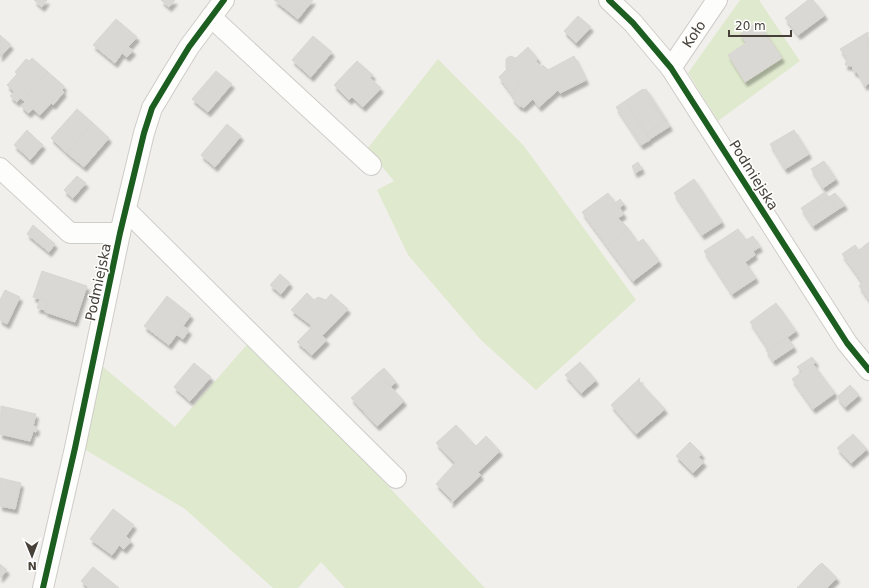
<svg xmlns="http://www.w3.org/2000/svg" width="869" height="588" font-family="'DejaVu Sans',sans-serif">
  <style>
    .green { fill: #dfe9cd }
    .building { fill: #dad8d4; stroke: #d9d6d1; filter: url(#shadow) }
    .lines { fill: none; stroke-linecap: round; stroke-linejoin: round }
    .minor-casing { stroke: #cfcdc9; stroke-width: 22 }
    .minor { stroke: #fdfdfc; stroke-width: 20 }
    .cycleway-casing { stroke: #fff; stroke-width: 8 }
    .cycleway { stroke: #1b5e20; stroke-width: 6 }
    .labels { text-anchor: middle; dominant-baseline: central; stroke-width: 3; stroke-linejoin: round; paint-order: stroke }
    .street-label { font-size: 14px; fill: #464038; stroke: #fff }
  </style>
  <defs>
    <filter id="shadow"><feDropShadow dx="2.5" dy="4.5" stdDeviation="1" flood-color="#0004"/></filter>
  </defs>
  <rect width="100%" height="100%" fill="#f1efeb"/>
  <!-- green -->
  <g class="green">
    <polygon points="740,0 759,0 800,61 718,121 688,73"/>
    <polygon points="438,59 524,146 636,300 536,390 481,340 408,255 377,190 394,181 367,149"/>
    <polygon points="250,341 485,588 345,588 321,562 298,588 273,588 185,509 84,449 102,366 175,427"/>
  </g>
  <!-- building -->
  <g class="building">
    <polygon points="34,0 47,0 42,7"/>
    <polygon points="161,0 175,0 169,7"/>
    <polygon points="274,0 306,0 293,15"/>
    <polygon points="306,0 313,0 298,19 293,15"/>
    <polygon points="808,0 813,0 825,15 798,35 785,18"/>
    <polygon points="578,16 591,27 576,43 564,31"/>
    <polygon points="116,19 137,37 128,47 133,50 132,52 127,57 122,53 115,63 93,45"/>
    <polygon points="758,22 782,58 745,82 728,55 746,43 740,34"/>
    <polygon points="868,32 869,83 865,86 857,72 854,72 852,66 845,65 847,59 840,49"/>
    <polygon points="0,35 11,45 0,57"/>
    <polygon points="313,36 332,52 311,77 292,60"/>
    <polygon points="528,47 538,59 536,61 541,67 543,65 548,70 574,56 586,80 560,93 558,90 539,107 533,99 523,108 521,105 520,107 512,98 513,96 511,93 520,85 506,68 506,59 510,56 516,58"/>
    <polygon points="32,58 48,72 23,100 20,98 17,102 10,96 14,92 7,85 17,74 15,72 26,59 29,61"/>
    <polygon points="357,61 373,75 370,78 381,88 363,107 352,97 349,100 334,85"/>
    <polygon points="507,69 520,85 511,93 499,77"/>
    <polygon points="216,71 232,84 208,112 192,99"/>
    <polygon points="48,72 64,86 62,90 64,92 53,105 51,103 40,115 33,109 28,113 21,106 25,102 23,100"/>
    <polygon points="643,89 664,121 646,133 625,101"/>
    <polygon points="646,89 665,118 664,120 644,90"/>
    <polygon points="625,101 650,140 641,145 616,107"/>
    <polygon points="77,109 93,123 67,153 51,138"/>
    <polygon points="666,120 670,126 650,139 646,133"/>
    <polygon points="93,123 109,138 84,167 67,153"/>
    <polygon points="227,124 241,136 215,167 201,155"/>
    <polygon points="27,130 35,138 22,152 14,145"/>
    <polygon points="794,130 809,154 785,169 770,144"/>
    <polygon points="35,138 43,145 30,160 22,152"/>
    <polygon points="824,161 836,179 823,188 811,169"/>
    <polygon points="638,162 642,169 635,173 632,166"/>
    <polygon points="77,176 86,183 73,198 64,190"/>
    <polygon points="694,179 722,222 702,235 674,193"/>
    <polygon points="825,192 829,197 805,214 801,208"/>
    <polygon points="608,193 624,214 618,218 629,229 607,246 582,212"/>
    <polygon points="835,193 845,205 837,210 829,197"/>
    <polygon points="829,197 837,210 813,226 805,214"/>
    <polygon points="620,199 624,204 619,208 615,203"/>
    <polygon points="33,225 55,244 49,252 27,234"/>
    <polygon points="738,229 746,240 753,236 760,247 753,251 755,255 745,262 756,278 732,294 704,251"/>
    <polygon points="627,230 631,232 637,243 643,239 659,261 633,281 607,246"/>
    <polygon points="869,242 869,300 859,286 862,282 842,254 855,245 859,250"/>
    <polygon points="42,271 87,286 75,322 45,312 48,302 33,297"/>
    <polygon points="280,274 290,283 281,294 270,285"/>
    <polygon points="5,290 20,297 7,324 0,320 0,300"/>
    <polygon points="307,293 314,300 318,297 326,300 331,294 348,309 322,336 327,340 312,355 297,342 311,328 311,325 291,310"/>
    <polygon points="167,296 191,315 169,345 144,326"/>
    <polygon points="40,299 48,302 45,310 37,308"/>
    <polygon points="776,303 796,331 769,350 750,322"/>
    <polygon points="183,326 189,330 183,339 176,334"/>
    <polygon points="787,337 794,347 773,361 766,350 768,348 769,350"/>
    <polygon points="812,357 816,362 802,372 797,367"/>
    <polygon points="580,362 596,380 581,393 565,375"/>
    <polygon points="194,363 211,377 190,401 174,387"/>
    <polygon points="813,364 835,393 813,409 792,379"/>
    <polygon points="384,368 396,382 391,386 378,373"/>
    <polygon points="378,373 404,401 377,426 351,398"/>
    <polygon points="640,378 639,381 665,409 636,434 611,405"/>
    <polygon points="850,385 859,395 845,407 837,397"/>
    <polygon points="1,406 36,414 33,426 37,427 36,432 33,431 30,441 0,434"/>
    <polygon points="456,425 476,446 486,436 500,451 478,472 481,475 451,503 450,502 452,500 436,484 455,463 436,443"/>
    <polygon points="853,434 867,449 851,463 837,448"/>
    <polygon points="690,442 702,454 698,457 704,462 693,473 676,456"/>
    <polygon points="0,478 21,483 15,509 0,506"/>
    <polygon points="113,509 134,525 112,555 90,539"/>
    <polygon points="126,536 131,541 124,549 119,545"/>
    <polygon points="822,563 837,578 834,581 818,566"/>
    <polygon points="0,564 7,570 0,578"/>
    <polygon points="818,566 834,581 830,585 815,569"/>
    <polygon points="93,567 119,588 89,588 81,581"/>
    <polygon points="815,569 830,585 827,588 797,588"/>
  </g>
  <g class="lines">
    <!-- minor casing -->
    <g class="minor-casing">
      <g id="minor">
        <polyline points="609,0 633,23 671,68 847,343 869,370"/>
        <polyline points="211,17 371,165"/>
        <path id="s1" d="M671 68 717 0"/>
        <polyline points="0,168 70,233 120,233"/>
        <polyline points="126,210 396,478"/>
        <polyline points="43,588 75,448 120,233 144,133 152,108 170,78 189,47 224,0"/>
      </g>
    </g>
    <!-- minor -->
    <use href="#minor" class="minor"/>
    <!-- cycleway casing -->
    <g class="cycleway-casing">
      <g id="cycleway">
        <polyline points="609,0 633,23 671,68 847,343 869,370"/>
        <polyline points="43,588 75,448 120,233 144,133 152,108 170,78 189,47 224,0"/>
      </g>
    </g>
    <!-- cycleway -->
    <use href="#cycleway" class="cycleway"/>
  </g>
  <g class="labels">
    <!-- street labels -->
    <g class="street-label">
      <text stroke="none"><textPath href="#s1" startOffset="41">Koło</textPath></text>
      <text transform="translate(754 175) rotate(58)">Podmiejska</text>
      <text transform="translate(98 282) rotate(-78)">Podmiejska</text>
    </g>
  </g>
  <!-- north arrow -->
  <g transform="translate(32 556) rotate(179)" stroke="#ffffff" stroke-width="3" paint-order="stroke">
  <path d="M0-3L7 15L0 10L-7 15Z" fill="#464038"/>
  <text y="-6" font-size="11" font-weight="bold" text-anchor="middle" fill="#464038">N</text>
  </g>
  <!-- scale -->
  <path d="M729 30v6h62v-6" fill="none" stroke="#464038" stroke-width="2"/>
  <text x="735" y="30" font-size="12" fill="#464038" stroke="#ffffff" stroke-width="3" paint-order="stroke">20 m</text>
</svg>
